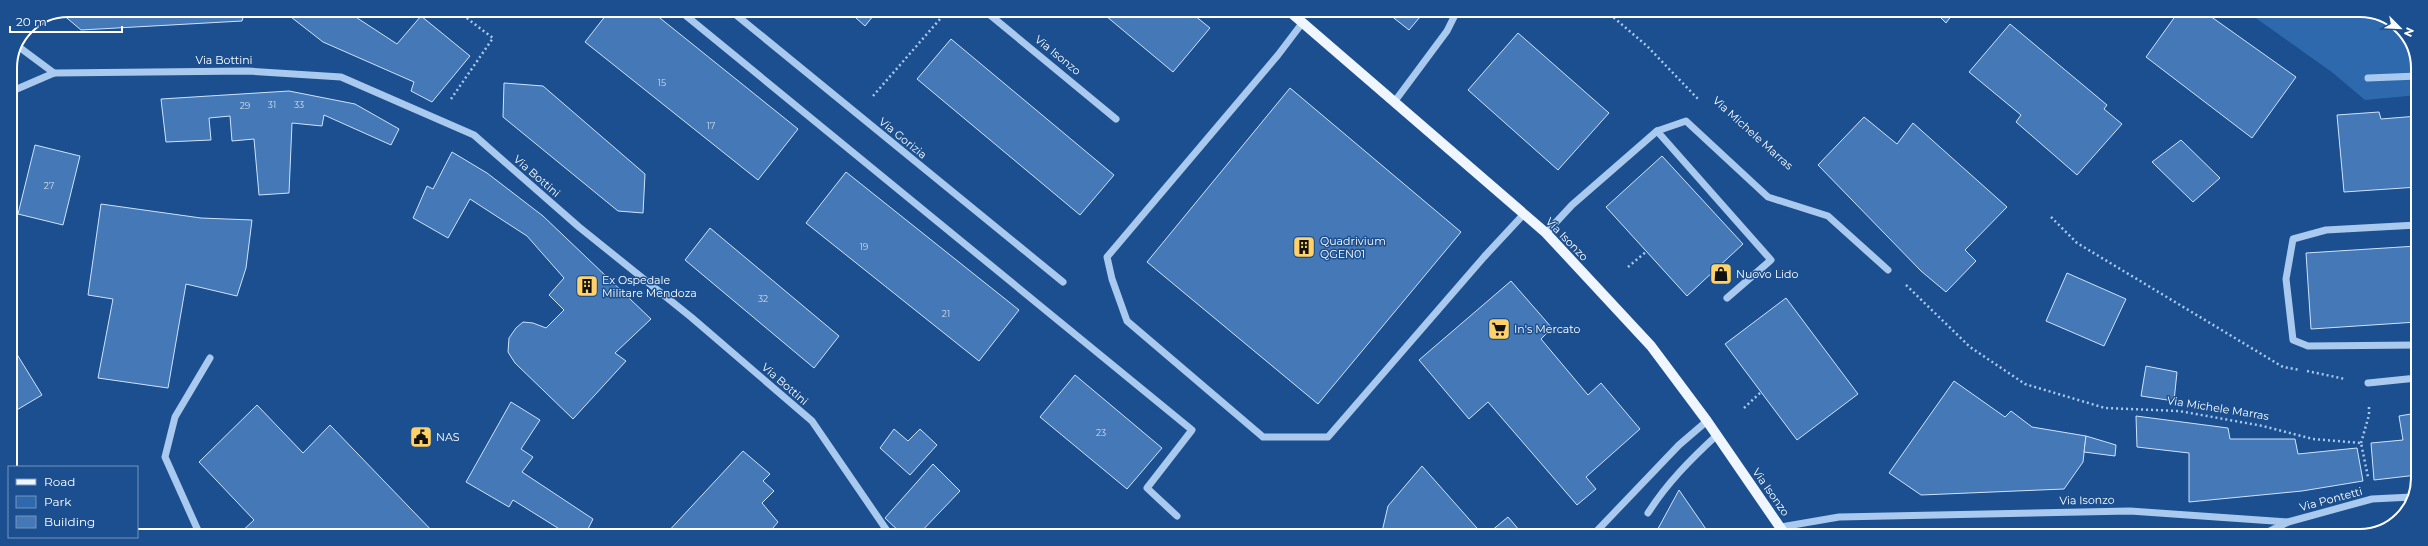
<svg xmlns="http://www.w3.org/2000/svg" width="2428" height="546" font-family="Montserrat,sans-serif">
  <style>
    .green { fill: #2e69ad }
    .building { fill: #4478b7; stroke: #cfe3fa }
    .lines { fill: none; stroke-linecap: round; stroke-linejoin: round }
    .path { stroke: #a9c9ee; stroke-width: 2.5; stroke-dasharray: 2 3; stroke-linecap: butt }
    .minor { stroke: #a9c9ee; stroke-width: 7 }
    .major { stroke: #f0f6ff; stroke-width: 10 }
    .labels { text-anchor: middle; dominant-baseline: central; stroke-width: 3; stroke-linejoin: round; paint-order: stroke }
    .number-label { font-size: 9px; fill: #d0dded }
    .street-label { font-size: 11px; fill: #fff; stroke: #1b4f8f }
    .poi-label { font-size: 11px; fill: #fff; stroke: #1b4f8f; text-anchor: start }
    .rim { fill: none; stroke: #fff; stroke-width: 2 }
  </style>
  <rect width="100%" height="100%" fill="#1b4f8f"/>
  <!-- green -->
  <polygon class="green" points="2246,11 2371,11 2403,30 2418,64 2418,95 2365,100 2333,73"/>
  <!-- building -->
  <g class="building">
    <polygon points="68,10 245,10 242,21 81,30 61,13"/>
    <polygon points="282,10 345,10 397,44 421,16 470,56 432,102 411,91 414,82 323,42"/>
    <polygon points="493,10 502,10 498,14"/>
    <polygon points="610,10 650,10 798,129 758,180 585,42"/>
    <polygon points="847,10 878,10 865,26"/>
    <polygon points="1100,11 1189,11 1210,28 1173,72"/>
    <polygon points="1385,11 1425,11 1409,30"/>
    <polygon points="1934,11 1955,11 1946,23"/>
    <polygon points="2179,11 2203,11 2296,77 2252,138 2146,57"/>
    <polygon points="2010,24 2107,105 2104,109 2122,124 2077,175 2016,122 2021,115 1969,72"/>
    <polygon points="1518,33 1609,113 1558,170 1468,90"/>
    <polygon points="951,39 1114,175 1080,215 917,79"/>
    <polygon points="504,83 543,86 645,174 643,213 618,211 503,117"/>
    <polygon points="1290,88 1461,232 1318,404 1147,262"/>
    <polygon points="289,91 355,104 399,129 391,145 324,115 322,126 292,123 289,193 259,195 254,139 232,141 230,116 209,118 211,140 166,142 161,99"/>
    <polygon points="2379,112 2381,119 2418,116 2418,187 2344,192 2337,115"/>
    <polygon points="1864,117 1897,144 1913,123 2007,207 1965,250 1976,261 1946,292 1921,271 1818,165"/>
    <polygon points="2181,140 2220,178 2193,202 2152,162"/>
    <polygon points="35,145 80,156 63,225 18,214"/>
    <polygon points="452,152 487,173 543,216 651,319 615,353 626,361 573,419 515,363 508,352 509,338 516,328 523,322 533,323 546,328 564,310 549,295 564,278 527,236 470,199 448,238 413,218 427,186 433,189"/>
    <polygon points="1662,156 1743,244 1687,296 1606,207"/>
    <polygon points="846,172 1019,310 979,361 806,223"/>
    <polygon points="101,204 201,218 252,220 246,268 237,296 186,284 168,388 98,378 113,299 88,295"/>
    <polygon points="710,228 839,336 814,368 685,260"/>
    <polygon points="2417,246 2417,322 2311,329 2306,253"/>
    <polygon points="2067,273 2126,299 2104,346 2046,321"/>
    <polygon points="1511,281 1552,328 1541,339 1588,395 1601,383 1640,429 1586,477 1596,489 1577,505 1488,402 1469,419 1419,360"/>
    <polygon points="1786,298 1858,394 1797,440 1725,344"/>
    <polygon points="10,343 42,395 10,414"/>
    <polygon points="2146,366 2177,372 2174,401 2141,396"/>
    <polygon points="1075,375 1162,448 1127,489 1040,417"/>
    <polygon points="1954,381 2005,417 2011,411 2032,427 2086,436 2083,462 2064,489 1921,495 1889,473"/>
    <polygon points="511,402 540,420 521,449 533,457 522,472 593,519 585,535 569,535 513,500 509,507 466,482"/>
    <polygon points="257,405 303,453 330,425 436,535 238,535 254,520 199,462"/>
    <polygon points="2417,413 2417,475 2374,480 2371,443 2403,440 2399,416"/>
    <polygon points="2136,416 2228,428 2230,439 2295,439 2298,454 2357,448 2363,481 2302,491 2189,502 2189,453 2137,447"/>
    <polygon points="894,429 908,441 920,429 937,445 910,475 880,448"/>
    <polygon points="2086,436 2116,445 2115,456 2084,452"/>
    <polygon points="743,451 770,474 763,481 774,491 762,503 778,522 767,535 665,535"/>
    <polygon points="933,464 960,491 918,535 903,535 885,518"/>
    <polygon points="1422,466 1484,536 1381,536 1388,506"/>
    <polygon points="1679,490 1708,532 1711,536 1654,536"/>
    <polygon points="1508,517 1520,531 1529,536 1485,536"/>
    <polygon points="2129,531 2132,536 2106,536 2105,534"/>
    <polygon points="2173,531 2176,536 2166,536"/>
  </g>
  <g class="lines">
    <!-- path -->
    <g class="path">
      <polyline points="1606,11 1647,46 1699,100"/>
      <polyline points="873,96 940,19 951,10"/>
      <polyline points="451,99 493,38 456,10"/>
      <polyline points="2051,217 2077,243 2283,367 2300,370"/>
      <polyline points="1628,267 1647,251"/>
      <polyline points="1906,285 1970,347 2025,384 2105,408 2179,411 2263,426 2313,439 2361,443 2368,477"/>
      <polyline points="2307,371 2345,379"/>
      <polyline points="1744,408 1761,392"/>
      <polyline points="2361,443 2369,415 2369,407"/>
    </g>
    <!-- minor -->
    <g class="minor">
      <polyline points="679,10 1192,430 1147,488 1177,516"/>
      <polyline points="730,10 1063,282"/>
      <polyline points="984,10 1116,119"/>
      <polyline points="1303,22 1278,55 1107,257 1112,279 1127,321 1263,437 1328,437 1484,257 1524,214"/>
      <polyline points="19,47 54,73"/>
      <polyline points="2368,78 2418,76"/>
      <polyline points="10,92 54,73 248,71 341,77 474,135 579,227 691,317 812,421 890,535"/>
      <polyline points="1395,101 1447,31 1457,11"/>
      <polyline points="1657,131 1771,260 1727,298"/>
      <polyline points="1546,233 1572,205 1657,131 1686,121 1768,197 1828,216 1888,270"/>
      <polyline points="2417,345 2308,346 2293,340 2286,279 2293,239 2326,230 2417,225"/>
      <polyline points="2368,383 2417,378"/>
      <path d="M1648 513C1667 483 1691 459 1717 435"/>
      <polyline points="1781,527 1839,517 2130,511 2288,522"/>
      <polyline points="200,535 165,457 175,417 210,358"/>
      <polyline points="1592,536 1679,445 1707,421"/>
      <polyline points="2260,536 2288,522 2372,499 2412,497"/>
    </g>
    <!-- major -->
    <polyline class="major" points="1289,11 1546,233 1651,346 1707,421 1786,536"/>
  </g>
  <!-- icons -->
  <defs>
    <g id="building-square" transform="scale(1.15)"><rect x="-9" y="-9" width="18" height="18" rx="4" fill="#ffd166" stroke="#1b4f8f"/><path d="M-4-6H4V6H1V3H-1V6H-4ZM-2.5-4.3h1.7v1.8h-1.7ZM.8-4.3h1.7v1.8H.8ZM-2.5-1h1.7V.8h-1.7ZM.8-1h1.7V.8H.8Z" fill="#111"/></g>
    <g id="shop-square" transform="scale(1.15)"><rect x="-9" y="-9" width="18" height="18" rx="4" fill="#ffd166" stroke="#1b4f8f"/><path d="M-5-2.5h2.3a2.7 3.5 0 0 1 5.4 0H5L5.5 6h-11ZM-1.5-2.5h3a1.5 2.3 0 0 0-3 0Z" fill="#111"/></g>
    <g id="supermarket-square" transform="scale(1.15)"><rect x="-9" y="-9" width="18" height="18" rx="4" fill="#ffd166" stroke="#1b4f8f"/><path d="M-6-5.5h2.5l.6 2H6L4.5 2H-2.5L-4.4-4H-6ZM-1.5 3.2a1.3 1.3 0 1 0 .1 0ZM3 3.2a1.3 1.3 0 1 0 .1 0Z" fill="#111"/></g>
    <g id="civic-square" transform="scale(1.15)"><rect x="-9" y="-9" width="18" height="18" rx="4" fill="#ffd166" stroke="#1b4f8f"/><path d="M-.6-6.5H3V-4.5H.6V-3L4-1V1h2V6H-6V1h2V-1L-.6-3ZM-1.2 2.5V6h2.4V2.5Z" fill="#111"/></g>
  </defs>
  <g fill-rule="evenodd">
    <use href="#building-square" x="1304" y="247"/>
    <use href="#shop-square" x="1721" y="274"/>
    <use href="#building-square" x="587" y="286"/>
    <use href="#supermarket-square" x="1499" y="329"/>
    <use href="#civic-square" x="421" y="437"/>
  </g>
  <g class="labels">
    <!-- number labels -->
    <g class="number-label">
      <text x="662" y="82">15</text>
      <text x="272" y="104">31</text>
      <text x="299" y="104">33</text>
      <text x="245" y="105">29</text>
      <text x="711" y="125">17</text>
      <text x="49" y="185">27</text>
      <text x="864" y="246">19</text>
      <text x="763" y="298">32</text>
      <text x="946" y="313">21</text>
      <text x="1101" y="432">23</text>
    </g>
    <!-- street labels -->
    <g class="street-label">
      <text transform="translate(1058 55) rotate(39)">Via Isonzo</text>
      <text x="224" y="60">Via Bottini</text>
      <text transform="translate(1753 133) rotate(42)">Via Michele Marras</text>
      <text transform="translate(903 138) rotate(39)">Via Gorizia</text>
      <text transform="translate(537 176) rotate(41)">Via Bottini</text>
      <text transform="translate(1567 239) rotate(46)">Via Isonzo</text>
      <text transform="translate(785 384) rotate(41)">Via Bottini</text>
      <text transform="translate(2218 408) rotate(9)">Via Michele Marras</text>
      <text transform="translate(1771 492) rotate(55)">Via Isonzo</text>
      <text transform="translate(2331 499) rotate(-15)">Via Pontetti</text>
      <text transform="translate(2087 500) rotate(-1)">Via Isonzo</text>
    </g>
    <!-- poi labels -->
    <g class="poi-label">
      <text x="1320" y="241">Quadrivium<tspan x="1320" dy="13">QGEN01</tspan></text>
      <text x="1736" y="274">Nuovo Lido</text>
      <text x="602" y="280">Ex Ospedale<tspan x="602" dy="13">Militare Mendoza</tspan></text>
      <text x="1514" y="329">In's Mercato</text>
      <text x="436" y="437">NAS</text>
    </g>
  </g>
  <!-- crop -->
  <path d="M0 0H2428V546H0ZM68 17H2360A51 51 0 0 1 2411 68V478A51 51 0 0 1 2360 529H68A51 51 0 0 1 17 478V68A51 51 0 0 1 68 17Z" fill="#1b4f8f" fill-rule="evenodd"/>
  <path class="rim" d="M68 17H2360A51 51 0 0 1 2411 68V478A51 51 0 0 1 2360 529H68A51 51 0 0 1 17 478V68A51 51 0 0 1 68 17Z"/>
  <!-- legend -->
  <rect x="8" y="466" width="130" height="72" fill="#1b4f8f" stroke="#7695bc"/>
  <rect x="16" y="479" width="20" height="6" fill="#f0f6ff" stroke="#7695bc"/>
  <text x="44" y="486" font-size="12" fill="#ffffff">Road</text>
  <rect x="16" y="496" width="20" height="12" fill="#2e69ad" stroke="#7695bc"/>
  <text x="44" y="506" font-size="12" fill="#ffffff">Park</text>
  <rect x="16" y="516" width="20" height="12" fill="#4478b7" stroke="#7695bc"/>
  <text x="44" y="526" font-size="12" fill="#ffffff">Building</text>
  <!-- north arrow -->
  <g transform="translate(2400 28) rotate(114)" stroke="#1b4f8f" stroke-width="3" paint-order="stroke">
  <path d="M0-3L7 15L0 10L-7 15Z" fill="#ffffff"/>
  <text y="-6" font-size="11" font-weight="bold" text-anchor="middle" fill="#ffffff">N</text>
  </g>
  <!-- scale -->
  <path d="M10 26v6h112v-6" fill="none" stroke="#ffffff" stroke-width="2"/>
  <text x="16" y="26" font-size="12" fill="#ffffff" stroke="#1b4f8f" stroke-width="3" paint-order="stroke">20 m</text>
</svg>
